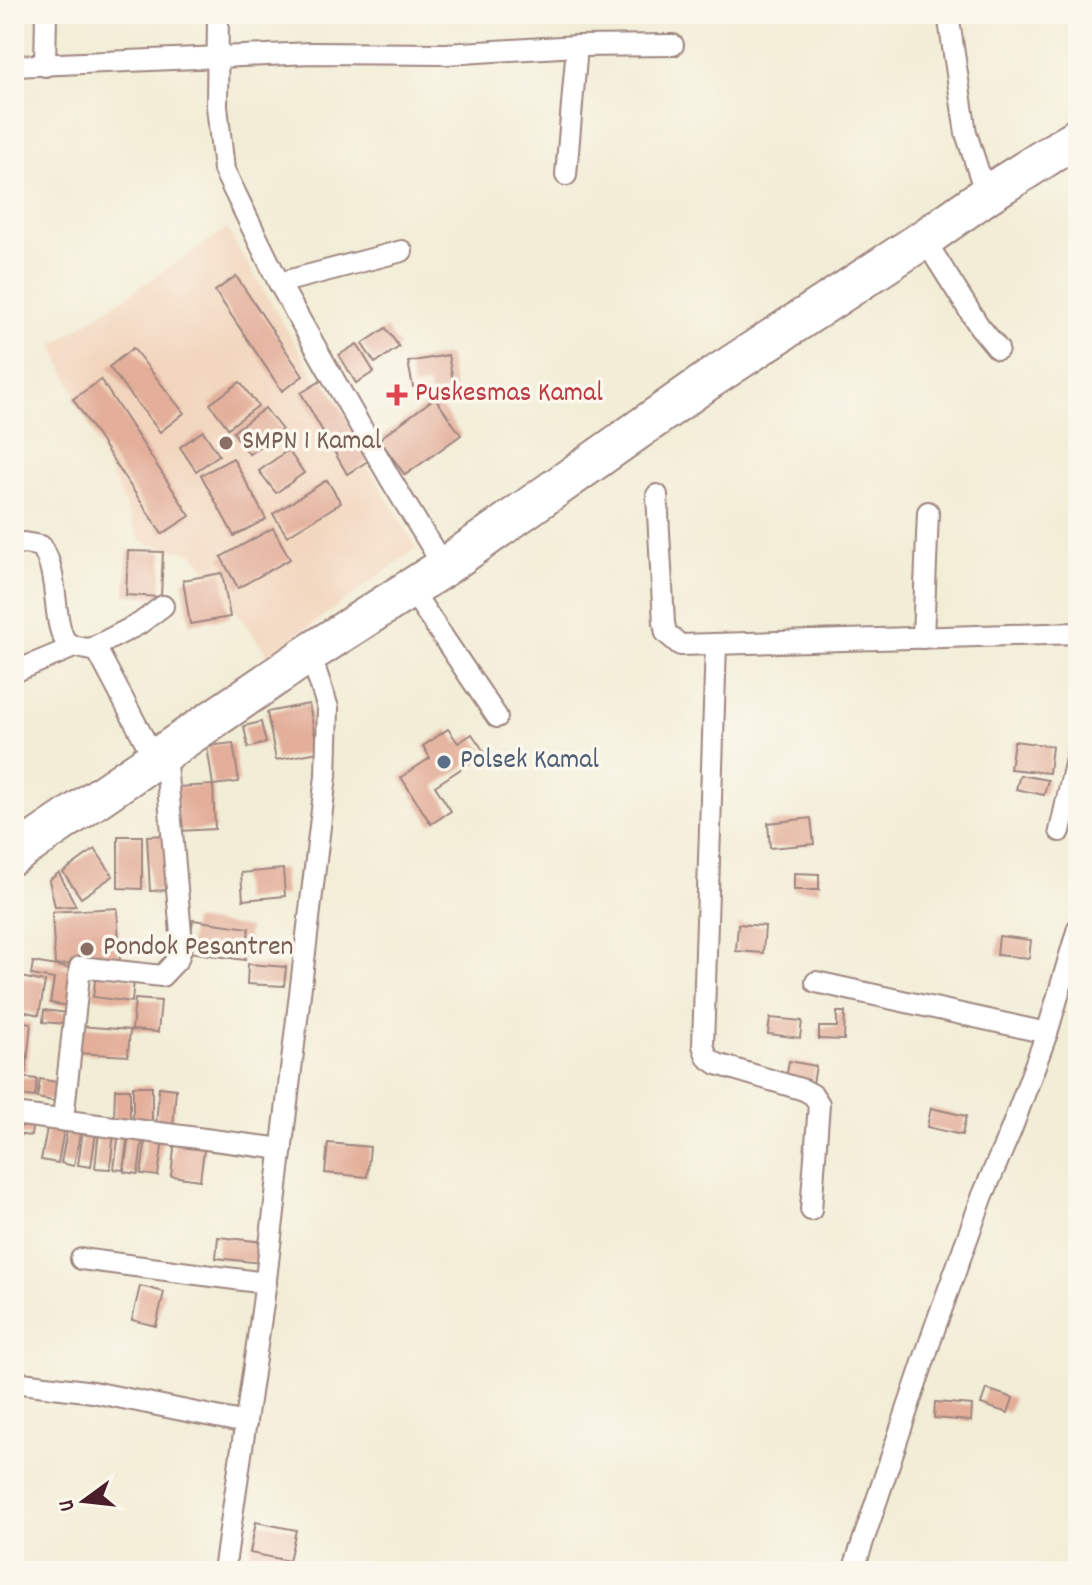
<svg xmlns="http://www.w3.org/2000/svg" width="1092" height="1585" font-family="Dekko,sans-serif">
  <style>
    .built { fill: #f2d5bd }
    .building { fill: #e3ae9a }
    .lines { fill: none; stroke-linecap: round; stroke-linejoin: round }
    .street-casing { stroke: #9e8680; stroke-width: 24 }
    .highway-casing { stroke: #9e8680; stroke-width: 42 }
    .street { stroke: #fff; stroke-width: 20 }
    .highway { stroke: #fff; stroke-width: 38 }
    .health-dot { fill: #e0444e; stroke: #fbf7ec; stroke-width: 3 }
    .education-dot { fill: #8d6e63; stroke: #fbf7ec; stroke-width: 3 }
    .service-dot { fill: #5c6f8a; stroke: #fbf7ec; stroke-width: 3 }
    .labels { text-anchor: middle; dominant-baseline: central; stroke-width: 7; stroke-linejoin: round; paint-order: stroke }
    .health-label { font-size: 28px; fill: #be3a42; stroke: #fbf7ec; text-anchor: start }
    .education-label { font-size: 28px; fill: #785e54; stroke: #fbf7ec; text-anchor: start }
    .service-label { font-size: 28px; fill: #4e5e75; stroke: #fbf7ec; text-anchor: start }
  </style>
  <rect width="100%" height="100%" fill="#fbf7ec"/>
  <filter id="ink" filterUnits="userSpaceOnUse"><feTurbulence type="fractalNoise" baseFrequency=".0125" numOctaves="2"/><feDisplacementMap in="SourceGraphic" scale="16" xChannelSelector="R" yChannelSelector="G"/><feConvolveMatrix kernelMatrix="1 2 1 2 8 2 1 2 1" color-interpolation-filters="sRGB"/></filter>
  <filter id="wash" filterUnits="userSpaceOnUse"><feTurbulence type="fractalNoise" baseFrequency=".006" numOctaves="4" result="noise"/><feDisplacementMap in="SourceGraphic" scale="32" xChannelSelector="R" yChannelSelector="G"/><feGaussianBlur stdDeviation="1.8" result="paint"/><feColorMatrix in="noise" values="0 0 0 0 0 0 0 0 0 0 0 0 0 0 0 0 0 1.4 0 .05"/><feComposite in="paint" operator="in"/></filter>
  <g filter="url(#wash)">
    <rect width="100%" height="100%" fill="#f2edd6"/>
    <!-- built -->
    <polygon class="built" points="227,229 417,548 269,656 194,554 141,542 53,345"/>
    <g id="blocks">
      <!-- building -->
      <g class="building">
        <polygon points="236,276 303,376 282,391 215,291"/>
        <polygon points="386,328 399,347 375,363 362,344"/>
        <polygon points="357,344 374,372 356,383 339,355"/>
        <polygon points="133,348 184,413 160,432 109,367"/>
        <polygon points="448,355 455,390 430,395 428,385 413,387 408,362"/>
        <polygon points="324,379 371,459 347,474 301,393"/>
        <polygon points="101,380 190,516 162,534 73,399"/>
        <polygon points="240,382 258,406 228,428 210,404"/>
        <polygon points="435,398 461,435 405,475 379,439"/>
        <polygon points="265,408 282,430 249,454 233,432"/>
        <polygon points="203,431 219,455 196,471 180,447"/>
        <polygon points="288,450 304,473 276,493 259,471"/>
        <polygon points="233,458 266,519 234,536 201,475"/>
        <polygon points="327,480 341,503 287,536 273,514"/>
        <polygon points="273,528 290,559 238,588 221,557"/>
        <polygon points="128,551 163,552 161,597 126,595"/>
        <polygon points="222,573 230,617 190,624 183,580"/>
        <polygon points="309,704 318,752 276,760 267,712"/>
        <polygon points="261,722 266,743 248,748 244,726"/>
        <polygon points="448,729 458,743 472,734 485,753 435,786 451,811 431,824 401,777 430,758 423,746"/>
        <polygon points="1014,741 1052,746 1049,773 1010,769"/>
        <polygon points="233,743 239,782 213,785 207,746"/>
        <polygon points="1020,775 1048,780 1044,795 1016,789"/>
        <polygon points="213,785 215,829 179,831 176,787"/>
        <polygon points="811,818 814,844 770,848 768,823"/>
        <polygon points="166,835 169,890 150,891 147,836"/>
        <polygon points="118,836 142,836 142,889 118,888"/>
        <polygon points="95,849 113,876 81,898 63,872"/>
        <polygon points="283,869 285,896 243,900 241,873"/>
        <polygon points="59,873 76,906 55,907 49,880"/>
        <polygon points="794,873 819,874 819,890 794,890"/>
        <polygon points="117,908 120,962 55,965 52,912"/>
        <polygon points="193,920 249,928 245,960 188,952"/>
        <polygon points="738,924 765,926 763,953 736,951"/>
        <polygon points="999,936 1031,940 1029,958 997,955"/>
        <polygon points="33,962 75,969 69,1006 50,1003 54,979 31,975"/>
        <polygon points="248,964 286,967 284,986 247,984"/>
        <polygon points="96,974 134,979 132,1002 93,997"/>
        <polygon points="16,976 45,982 39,1015 14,1009"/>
        <polygon points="135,999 161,1001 158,1032 132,1030"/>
        <polygon points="44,1010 68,1013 67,1024 43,1022"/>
        <polygon points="837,1012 845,1012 844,1040 819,1039 819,1027 837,1027"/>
        <polygon points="770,1018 802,1021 800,1038 768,1034"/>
        <polygon points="14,1020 31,1023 26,1072 14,1070"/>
        <polygon points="79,1026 130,1030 128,1056 78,1053"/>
        <polygon points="789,1061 816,1066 813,1084 786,1079"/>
        <polygon points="19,1077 37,1079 35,1097 17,1095"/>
        <polygon points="40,1079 61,1083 58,1102 37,1098"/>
        <rect x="133" y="1086" width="19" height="39"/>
        <polygon points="159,1087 176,1089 173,1128 156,1126"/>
        <polygon points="115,1089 130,1089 130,1121 114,1121"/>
        <polygon points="931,1108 966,1116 962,1135 927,1127"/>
        <polygon points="16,1119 33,1121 31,1136 15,1134"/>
        <polygon points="48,1123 65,1125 58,1163 41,1160"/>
        <polygon points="68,1126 81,1128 74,1166 61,1163"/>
        <polygon points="83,1130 96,1132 91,1167 78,1165"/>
        <polygon points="99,1131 114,1132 110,1169 95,1168"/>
        <polygon points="119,1133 128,1134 123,1170 114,1169"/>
        <polygon points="129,1134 143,1136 138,1174 124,1172"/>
        <polygon points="146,1137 163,1139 158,1176 141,1174"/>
        <polygon points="175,1140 205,1143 200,1180 171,1176"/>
        <polygon points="328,1143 370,1147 367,1177 325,1173"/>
        <polygon points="218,1237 264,1242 261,1263 216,1258"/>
        <polygon points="140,1286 164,1292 156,1326 132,1320"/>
        <polygon points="986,1389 1013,1398 1008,1413 981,1404"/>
        <polygon points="935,1402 972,1405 971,1421 934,1418"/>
        <polygon points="256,1522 296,1530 289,1561 250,1553"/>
      </g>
    </g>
  </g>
  <g filter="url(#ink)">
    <use href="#blocks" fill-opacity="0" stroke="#9e8680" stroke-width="2"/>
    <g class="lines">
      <!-- street casing -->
      <g class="street-casing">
        <g id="street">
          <polyline points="218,14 217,106 224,170 279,283 391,480 444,567"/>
          <polyline points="948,14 966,133 986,195"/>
          <polyline points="14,66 311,53 446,54 577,46 673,45"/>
          <polyline points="45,66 46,14"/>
          <polyline points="566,175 577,46"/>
          <polyline points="924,239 979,326 998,349"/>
          <polyline points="279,283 402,251"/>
          <polyline points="657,495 664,623 666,633 680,645 1078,633"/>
          <path d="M14 545 24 543 41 546C61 573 51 630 68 643 77 650 88 647 98 652L155 760"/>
          <polyline points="410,588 497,717"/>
          <polyline points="923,638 928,512"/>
          <polyline points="716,644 703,1045 707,1057 717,1064 804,1090 813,1095 819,1104 811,1210"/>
          <polyline points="92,648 139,624 163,606"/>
          <polyline points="14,672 74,647"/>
          <polyline points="1060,831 1078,750"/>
          <polyline points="816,982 1047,1033"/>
          <polyline points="14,1114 282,1149"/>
          <polyline points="63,1119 80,967 162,976 178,959 182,945 165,753"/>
          <polyline points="81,1259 266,1283"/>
          <polyline points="14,1382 93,1392 246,1423"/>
          <polyline points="224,1571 263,1304 326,776 328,708 310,653"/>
          <polyline points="853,1571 935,1327 983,1195 1011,1130 1047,1033 1078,928"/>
        </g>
      </g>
      <!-- highway casing -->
      <g class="highway-casing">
        <polyline id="highway" points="14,855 310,653 444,567 710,379 924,239 986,195 1078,137"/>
      </g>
      <!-- street -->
      <use href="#street" class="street"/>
      <!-- highway -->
      <use href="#highway" class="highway"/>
    </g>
  </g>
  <!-- markers -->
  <path class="health-dot" d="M393 383h8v8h8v8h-8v8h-8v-8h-8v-8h8z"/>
  <g class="education-dot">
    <circle cx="226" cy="443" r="8"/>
    <circle cx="87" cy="949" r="8"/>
  </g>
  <circle class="service-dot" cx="444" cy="762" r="8"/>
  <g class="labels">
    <!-- health labels -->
    <g class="health-label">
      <text x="415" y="395">Puskesmas Kamal</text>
    </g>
    <!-- education labels -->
    <g class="education-label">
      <text x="242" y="443">SMPN 1 Kamal</text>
      <text x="103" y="949">Pondok Pesantren</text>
    </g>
    <!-- service labels -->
    <g class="service-label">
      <text x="460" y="762">Polsek Kamal</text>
    </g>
  </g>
  <!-- margin -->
  <rect width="1092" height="1585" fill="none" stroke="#fbf7ec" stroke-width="48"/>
  <!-- north arrow -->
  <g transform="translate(84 1501) rotate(255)" stroke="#fbf7ec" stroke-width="6" paint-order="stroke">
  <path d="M0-6L14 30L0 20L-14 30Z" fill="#4a1f2b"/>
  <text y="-12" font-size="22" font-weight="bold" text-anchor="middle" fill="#4a1f2b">U</text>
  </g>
</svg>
